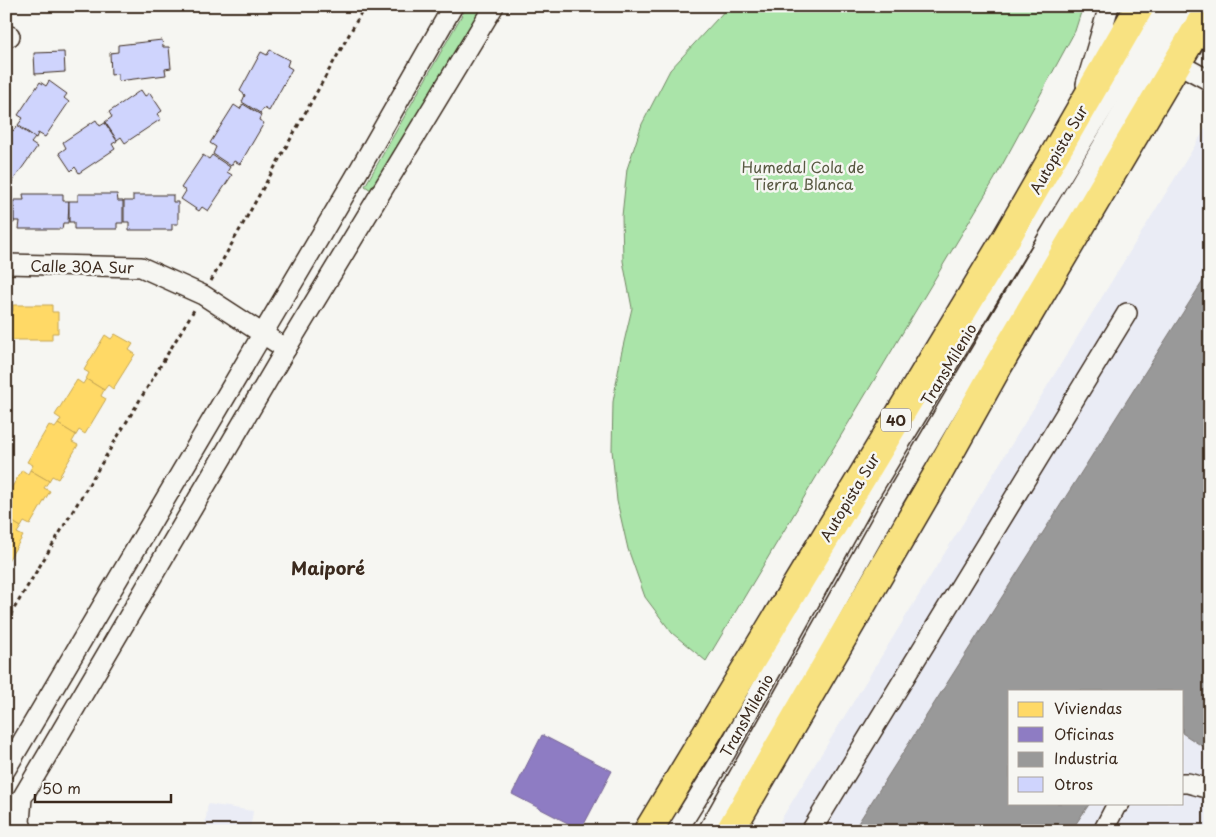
<svg xmlns="http://www.w3.org/2000/svg" width="1216" height="837" font-family="'Playpen Sans',sans-serif">
  <style>
    .built { fill: #eaecf5; fill-rule: evenodd }
    .green { fill: #aae4a9; stroke: #728764 }
    .homes { fill: #ffd966; stroke: #c4a450 }
    .offices { fill: #8e7cc3; stroke: #756392 }
    .industry { fill: #999; stroke: #7d7874 }
    .building { fill: #cfd4fd; stroke: #3b2a1e }
    .lines { fill: none; stroke-linecap: round; stroke-linejoin: round }
    .minor-casing { stroke: #3b2a1e; stroke-width: 22 }
    .highway-casing { stroke: #3b2a1e; stroke-width: 31 }
    .path { stroke: #3b2a1e; stroke-width: 3; stroke-dasharray: 4 4; stroke-linecap: butt }
    .minor { stroke: #f6f6f2; stroke-width: 19 }
    .highway { stroke: #f8e281; stroke-width: 28 }
    .labels { text-anchor: middle; dominant-baseline: central; stroke-width: 5; stroke-linejoin: round; paint-order: stroke }
    .shield { fill: #f6f6f2; stroke: #73675e; stroke-width: 1 }
    .shield-label { font-size: 14px; font-weight: bold; fill: #3b2a1e }
    .street-label { font-size: 15px; fill: #3b2a1e; stroke: #f6f6f2 }
    .park-label { font-size: 15px; fill: #575841; stroke: #f6f6f2 }
    .quarter-label { font-size: 18px; font-weight: bold; fill: #3b2a1e; stroke: #f6f6f2 }
  </style>
  <rect width="100%" height="100%" fill="#f6f6f2"/>
  <filter id="ink" filterUnits="userSpaceOnUse"><feTurbulence type="fractalNoise" baseFrequency=".02" numOctaves="2"/><feDisplacementMap in="SourceGraphic" scale="10" xChannelSelector="R" yChannelSelector="G"/><feConvolveMatrix kernelMatrix="1 2 1 2 8 2 1 2 1" color-interpolation-filters="sRGB"/></filter>
  <g filter="url(#ink)">
    <!-- built -->
    <g class="built">
      <path d="M1210 121V831H774ZM1010 691H1182V803H1010Z"/>
      <polygon points="208,804 253,811 250,831 204,831"/>
    </g>
    <!-- green -->
    <g class="green">
      <polygon points="467,6 483,6 371,190 365,186"/>
      <polygon points="729,6 1083,6 1075,31 994,180 706,661 672,633 645,597 628,549 617,501 612,450 613,402 621,355 632,308 623,261 622,216 627,169 642,124 670,70"/>
    </g>
    <!-- homes -->
    <g class="homes">
      <polygon points="13,305 52,305 52,312 58,312 58,333 52,333 52,340 9,340 9,333 6,333 6,311 13,311"/>
      <polygon points="115,334 133,344 129,350 135,354 113,389 108,385 104,390 86,379 89,373 84,370 105,335 111,339"/>
      <polygon points="86,379 104,390 101,396 106,399 85,434 79,430 76,435 58,424 61,419 55,415 77,380 83,384"/>
      <polygon points="58,424 76,435 72,442 78,445 58,479 52,476 49,481 30,470 33,465 27,462 49,425 55,428"/>
      <polygon points="22,470 28,474 30,470 49,481 44,488 50,491 30,525 24,522 21,527 6,518 6,497"/>
      <polygon points="6,518 21,527 17,533 23,536 6,564"/>
    </g>
    <!-- offices -->
    <polygon class="offices" points="542,735 612,771 581,830 512,794"/>
    <!-- industry -->
    <polygon class="industry" points="1210,270 1210,736 1202,746 1182,733 1182,691 1010,691 1010,803 1090,803 1071,831 853,831"/>
    <!-- building -->
    <g class="building">
      <polygon points="162,40 163,47 169,47 171,68 165,69 166,75 118,81 118,74 111,75 110,53 118,52 118,45"/>
      <polygon points="270,50 289,60 287,66 292,69 269,111 264,108 260,113 242,102 245,95 240,91 261,52 267,55"/>
      <polygon points="64,52 65,72 35,74 34,53"/>
      <polygon points="49,81 67,94 64,98 69,102 45,137 38,133 36,138 18,125 23,118 18,115 40,82 46,86"/>
      <polygon points="141,90 145,96 150,93 162,111 157,114 161,119 125,143 121,137 117,140 105,122 112,117 109,112"/>
      <polygon points="243,104 261,115 259,120 264,123 240,164 234,161 231,166 213,154 216,147 210,143 234,105 240,109"/>
      <polygon points="96,120 100,126 105,123 117,141 112,144 115,149 79,173 75,167 71,171 59,153 66,148 63,142"/>
      <polygon points="17,126 35,138 31,143 37,147 12,182 6,178 6,129 8,127 13,131"/>
      <polygon points="203,155 209,159 212,155 230,167 227,172 232,175 208,211 202,207 199,211 181,199 186,191 181,188"/>
      <polygon points="6,194 8,194 8,201 14,201 14,223 8,223 8,229 6,229"/>
      <polygon points="23,194 63,194 63,201 69,201 68,223 63,223 62,229 19,229 20,221 14,221 14,200 24,200"/>
      <polygon points="78,194 117,194 118,201 123,201 123,223 117,223 117,229 74,229 74,222 69,222 69,201 78,201"/>
      <polygon points="133,195 173,195 173,202 178,202 178,224 172,224 172,230 129,230 129,222 124,222 124,201 133,201"/>
    </g>
    <g class="lines">
      <!-- minor casing -->
      <g class="minor-casing">
        <g id="minor">
          <polyline points="6,37 10,36"/>
          <polyline points="1177,63 1210,81"/>
          <polyline points="1086,84 1109,6"/>
          <polyline points="6,264 141,267 203,295 286,349"/>
          <polyline points="6,769 354,179 453,6"/>
          <polyline points="1182,783 1188,783 1210,789"/>
          <polyline points="23,831 20,822 22,798 286,349 494,6"/>
          <polyline points="677,831 726,752 871,491 1082,142 1167,6"/>
          <polyline points="708,831 894,499 1185,6"/>
          <polyline points="811,831 1127,313"/>
          <polyline points="1103,831 1117,804 1120,803"/>
        </g>
      </g>
      <!-- highway casing -->
      <g class="highway-casing">
        <g id="highway">
          <polyline points="648,831 1007,237 1140,6"/>
          <polyline points="730,831 940,470 999,364 1210,7"/>
        </g>
      </g>
      <!-- path -->
      <g class="path">
        <polyline points="211,281 365,6"/>
        <polyline points="6,622 194,310"/>
      </g>
      <!-- minor -->
      <use href="#minor" class="minor"/>
      <!-- highway -->
      <use href="#highway" class="highway"/>
    </g>
  </g>
  <g class="labels">
    <!-- shield labels -->
    <rect class="shield" x="881" y="408.5" width="30" height="23" rx="4"/>
    <g class="shield-label">
      <text x="896" y="420">40</text>
    </g>
    <!-- street labels -->
    <g class="street-label">
      <text transform="translate(1058 149) rotate(-60)">Autopista Sur</text>
      <text transform="translate(82 266) rotate(1)">Calle 30A Sur</text>
      <text transform="translate(948 364) rotate(-59)">TransMilenio</text>
      <text transform="translate(849 497) rotate(-59)">Autopista Sur</text>
      <text transform="translate(746 715) rotate(-61)">TransMilenio</text>
    </g>
    <!-- park labels -->
    <g class="park-label">
      <text x="803" y="166">Humedal Cola de<tspan x="803" dy="17">Tierra Blanca</tspan></text>
    </g>
    <!-- quarter labels -->
    <g class="quarter-label">
      <text x="328" y="567">Maiporé</text>
    </g>
  </g>
  <!-- margin -->
  <rect width="1216" height="837" fill="none" stroke="#f6f6f2" stroke-width="25"/>
  <rect x="12" y="12" width="1191" height="812" fill="none" stroke="#3b2a1e" stroke-width="2" filter="url(#ink)"/>
  <!-- legend -->
  <rect x="1008" y="690" width="175" height="115" fill="#f6f6f2" stroke="#aba49d"/>
  <rect x="1018" y="702" width="25" height="15" fill="#ffd966" stroke="#aba49d"/>
  <text x="1054" y="714" font-size="15" fill="#3b2a1e">Viviendas</text>
  <rect x="1018" y="727" width="25" height="15" fill="#8e7cc3" stroke="#aba49d"/>
  <text x="1054" y="740" font-size="15" fill="#3b2a1e">Oficinas</text>
  <rect x="1018" y="752" width="25" height="15" fill="#999999" stroke="#aba49d"/>
  <text x="1054" y="764" font-size="15" fill="#3b2a1e">Industria</text>
  <rect x="1018" y="777" width="25" height="15" fill="#cfd4fd" stroke="#aba49d"/>
  <text x="1054" y="790" font-size="15" fill="#3b2a1e">Otros</text>
  <!-- scale -->
  <path d="M35 794v8h136v-8" fill="none" stroke="#3b2a1e" stroke-width="2.5"/>
  <text x="42" y="794" font-size="15" fill="#3b2a1e" stroke="#f6f6f2" stroke-width="4" paint-order="stroke">50 m</text>
</svg>
